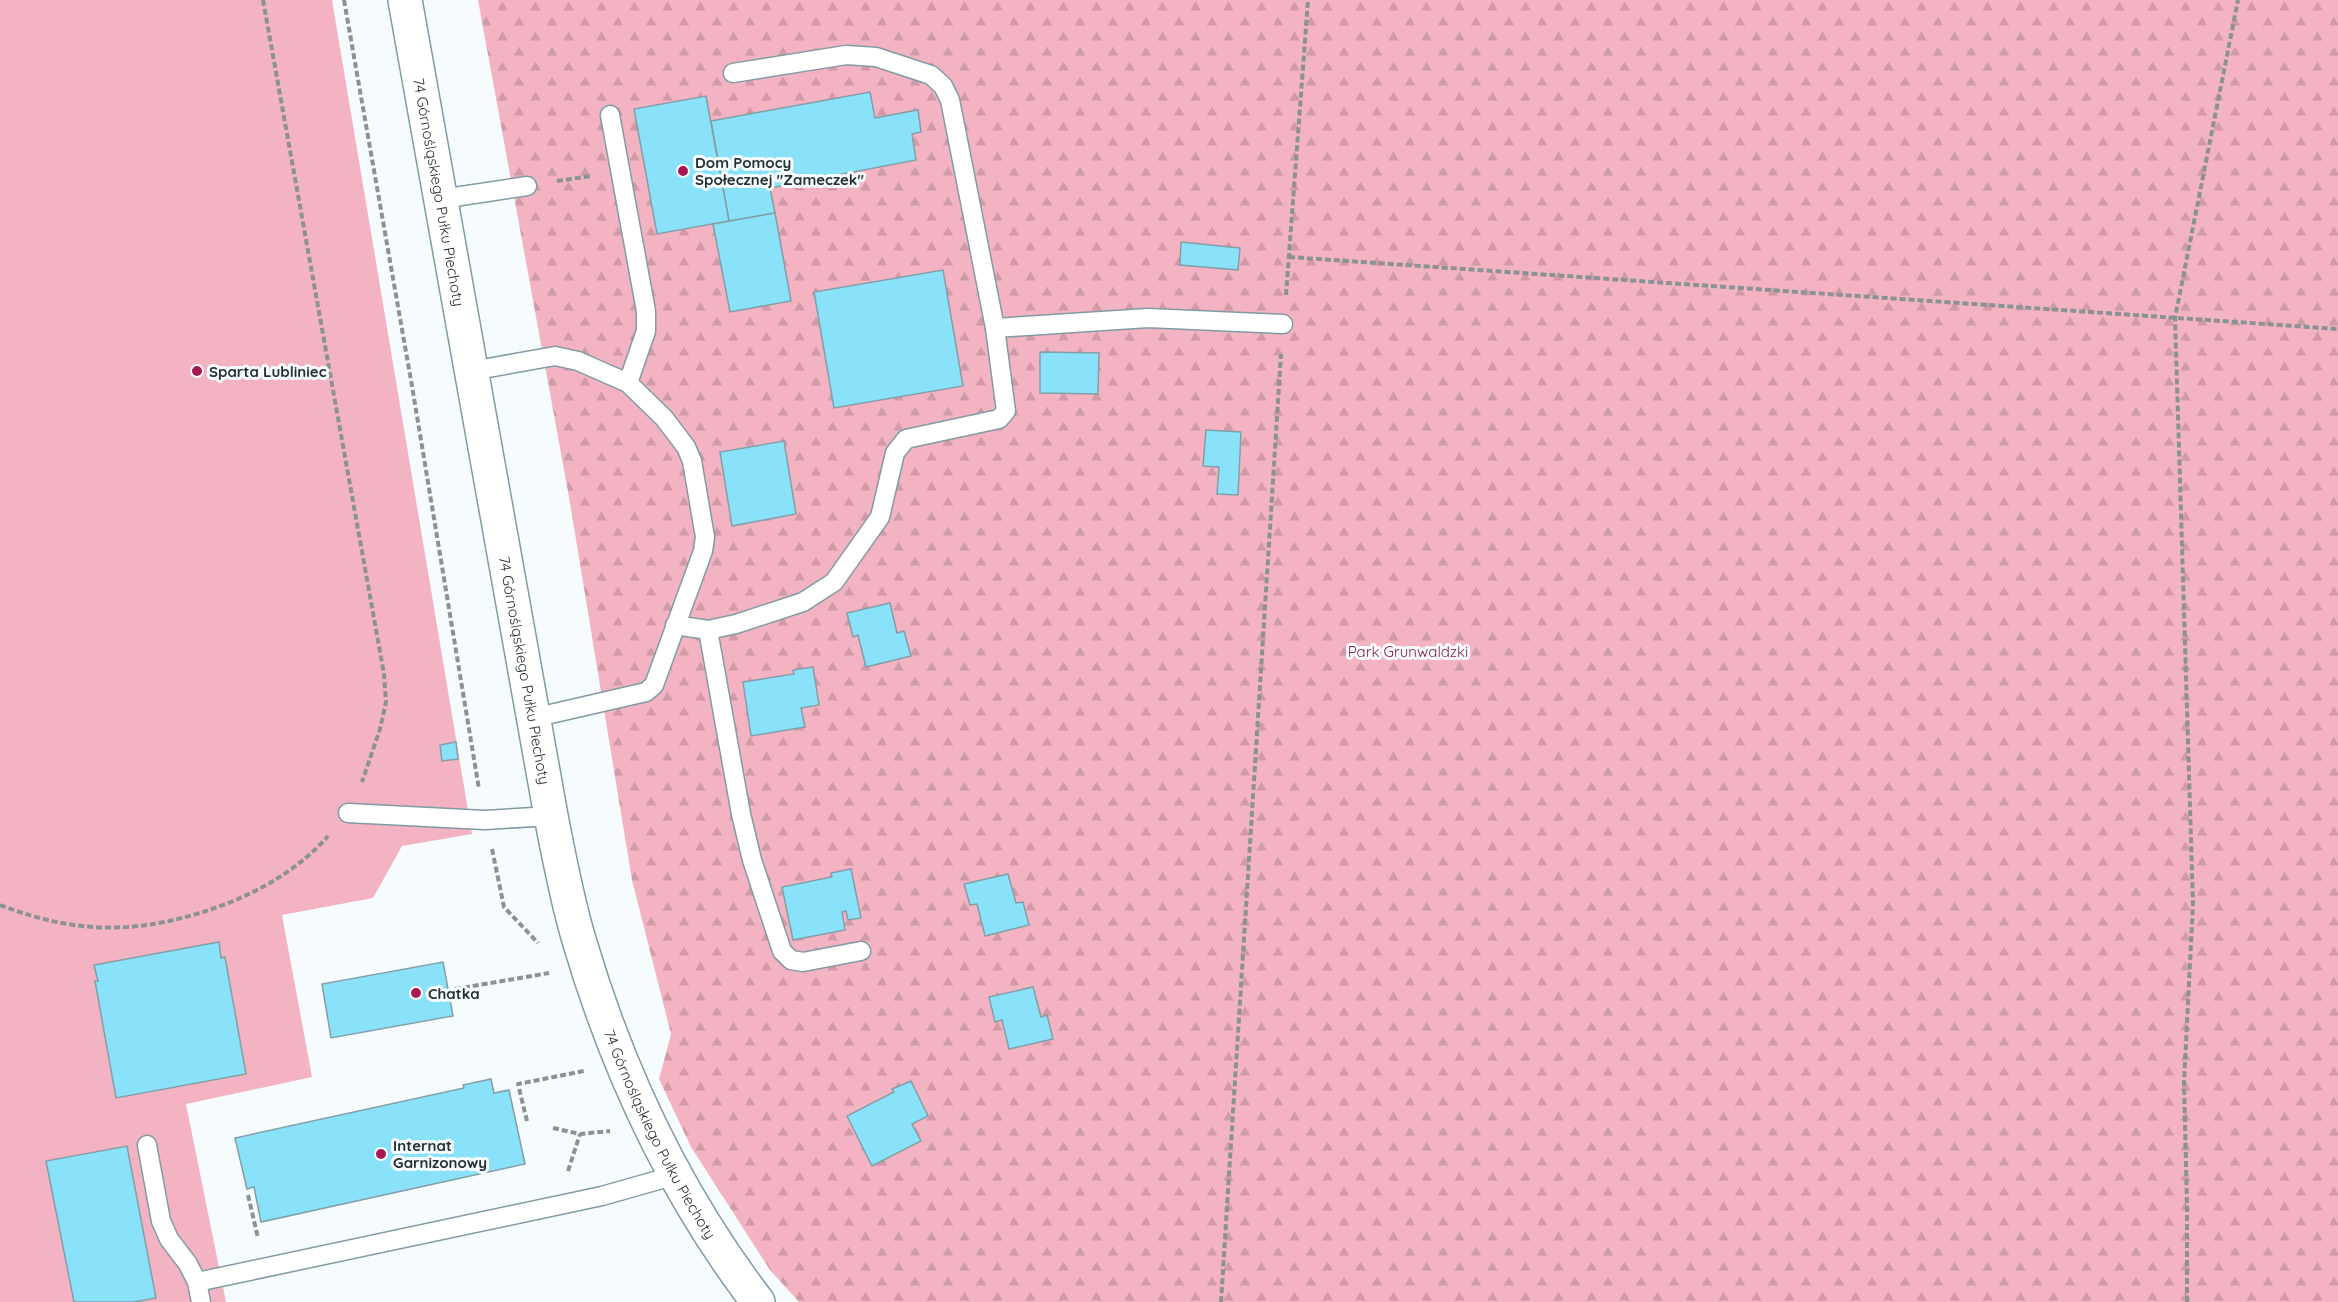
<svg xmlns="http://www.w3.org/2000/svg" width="2338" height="1302" font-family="Quicksand,sans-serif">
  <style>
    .forest { fill: url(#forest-firs) }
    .pitch { fill: #f3b3c2 }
    .building { fill: #89e2fa; stroke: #839ea6; stroke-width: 1.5 }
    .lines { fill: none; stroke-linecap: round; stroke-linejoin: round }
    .service-casing { stroke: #809ba3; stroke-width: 21 }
    .minor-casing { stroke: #809ba3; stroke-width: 36 }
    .path { stroke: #8a9294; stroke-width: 4; stroke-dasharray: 6 3; stroke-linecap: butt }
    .service { stroke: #fff; stroke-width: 18 }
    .minor { stroke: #fff; stroke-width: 33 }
    .poi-dot { fill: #a81854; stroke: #f6fcfd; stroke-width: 2 }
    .labels { text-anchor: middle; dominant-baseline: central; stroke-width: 6; stroke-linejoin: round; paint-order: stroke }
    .poi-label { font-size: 15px; font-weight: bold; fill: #253033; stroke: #f6fcfd; text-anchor: start }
    .street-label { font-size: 15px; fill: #253033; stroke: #f6fcfd }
    .park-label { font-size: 15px; fill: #8a1f48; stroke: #f6fcfd }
  </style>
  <defs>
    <pattern id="forest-firs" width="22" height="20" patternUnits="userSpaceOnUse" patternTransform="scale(1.5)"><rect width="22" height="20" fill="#f3b3c2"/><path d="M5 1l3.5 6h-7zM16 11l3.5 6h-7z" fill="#d09aa7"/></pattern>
  </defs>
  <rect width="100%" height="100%" fill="#f6fcfd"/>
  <!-- forest -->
  <polygon class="forest" points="478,0 2338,0 2338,1302 799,1302 770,1270 691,1147 659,1079 671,1034 632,880 569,497"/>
  <!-- pitch -->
  <polygon class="pitch" points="0,0 332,0 472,834 402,846 373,898 282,915 312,1077 186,1104 226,1302 0,1302"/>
  <!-- building -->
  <g class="building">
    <polygon points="870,92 875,118 918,110 921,132 912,134 916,160 770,188 775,213 729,221 711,121"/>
    <polygon points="706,96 729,221 657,234 634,109"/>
    <polygon points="775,213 791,301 730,312 713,224"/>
    <polygon points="1181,242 1240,248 1238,270 1180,265"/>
    <polygon points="943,270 963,386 834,408 814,292"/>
    <polygon points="1040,352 1099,353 1098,394 1040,393"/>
    <polygon points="1206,430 1241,432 1238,495 1217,494 1219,467 1203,466"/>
    <polygon points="784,441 796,514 732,526 720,452"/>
    <polygon points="890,603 897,633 904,631 911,656 866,667 858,635 853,637 847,613"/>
    <polygon points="813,667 819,705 801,708 805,727 751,736 743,682 794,674 793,670"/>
    <polygon points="456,742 458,759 442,761 440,745"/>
    <polygon points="851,869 861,918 848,920 846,911 842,912 845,930 793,940 782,887 832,877 831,873"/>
    <polygon points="1008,874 1016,903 1023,902 1029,925 985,936 977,904 970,905 964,884"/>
    <polygon points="219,942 221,958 225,957 246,1074 116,1098 95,981 98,981 94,965"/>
    <polygon points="443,962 453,1016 331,1038 322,984"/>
    <polygon points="1033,987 1041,1017 1047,1015 1053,1039 1009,1049 1002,1020 995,1022 989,997"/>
    <polygon points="491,1079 494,1093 509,1090 525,1164 261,1222 254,1187 247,1189 235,1138 464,1088 463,1085"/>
    <polygon points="911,1081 928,1116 912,1124 921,1141 872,1166 847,1116 894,1092 892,1089"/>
    <polygon points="127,1146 156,1298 134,1302 74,1302 46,1161"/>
  </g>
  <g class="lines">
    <!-- service casing -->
    <g class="service-casing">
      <g id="service">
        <polyline points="733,73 846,55 876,57 931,75 943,86 950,100 995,328"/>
        <polyline points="610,115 646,311 646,331 628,383"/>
        <polyline points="441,199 527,186"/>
        <polyline points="471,371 555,356 578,361 628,383 664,418 686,447 692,461 705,537 703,551 654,685 646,692 533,718"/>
        <polyline points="675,625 708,630 736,624 803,602 834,582 880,517 895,453 906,439 999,419 1006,411 995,328 1148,318 1283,324"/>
        <polyline points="708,630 741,814 752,860 782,951 791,960 803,962 861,951"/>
        <polyline points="348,813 485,820 551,816"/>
        <polyline points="147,1145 161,1221 169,1239 188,1264 197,1282 201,1302"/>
        <polyline points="197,1282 602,1196 676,1175"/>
      </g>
    </g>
    <!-- minor casing -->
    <g class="minor-casing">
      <g id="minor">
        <path id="s1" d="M405 0 551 816C559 857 567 900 579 940 617 1069 676 1195 758 1302"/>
      </g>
    </g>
    <!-- path -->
    <g class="path">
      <polyline points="263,0 384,674 386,702 380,729 362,782"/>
      <polyline points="344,0 412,386 479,789"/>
      <polyline points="557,181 591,176"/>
      <polyline points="1289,257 2338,329"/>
      <polyline points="1286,295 1308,0"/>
      <polyline points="492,849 504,907 538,943"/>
      <path d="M0 905C83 937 148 934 231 902 267 887 302 866 328 836"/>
      <polyline points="455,989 549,973"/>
      <polyline points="527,1121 518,1084 584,1071"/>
      <polyline points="553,1128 580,1134 610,1131"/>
      <polyline points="568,1171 580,1134"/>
      <polyline points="248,1195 258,1238"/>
      <polyline points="1221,1302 1281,354"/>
      <polyline points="2187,1302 2187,1205 2184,1083 2193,904 2175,318 2238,0"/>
    </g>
    <!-- service -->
    <use href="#service" class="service"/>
    <!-- minor -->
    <use href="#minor" class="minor"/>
  </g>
  <!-- markers -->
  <g class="poi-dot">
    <circle cx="683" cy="171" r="6"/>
    <circle cx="197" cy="371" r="6"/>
    <circle cx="416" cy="993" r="6"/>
    <circle cx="381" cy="1154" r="6"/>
  </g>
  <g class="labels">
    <!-- poi labels -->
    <g class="poi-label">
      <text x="695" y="162">Dom Pomocy<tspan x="695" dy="17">Społecznej "Zameczek"</tspan></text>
      <text x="209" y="371">Sparta Lubliniec</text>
      <text x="428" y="993">Chatka</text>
      <text x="393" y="1145">Internat<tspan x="393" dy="17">Garnizonowy</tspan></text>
    </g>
    <!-- street labels -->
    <g class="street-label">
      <text stroke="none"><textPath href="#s1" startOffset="195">74 Górnośląskiego Pułku Piechoty</textPath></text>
      <text stroke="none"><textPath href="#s1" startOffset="681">74 Górnośląskiego Pułku Piechoty</textPath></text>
      <text stroke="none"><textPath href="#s1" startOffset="1167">74 Górnośląskiego Pułku Piechoty</textPath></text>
    </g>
    <!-- park labels -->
    <g class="park-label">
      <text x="1408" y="651">Park Grunwaldzki</text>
    </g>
  </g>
</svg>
